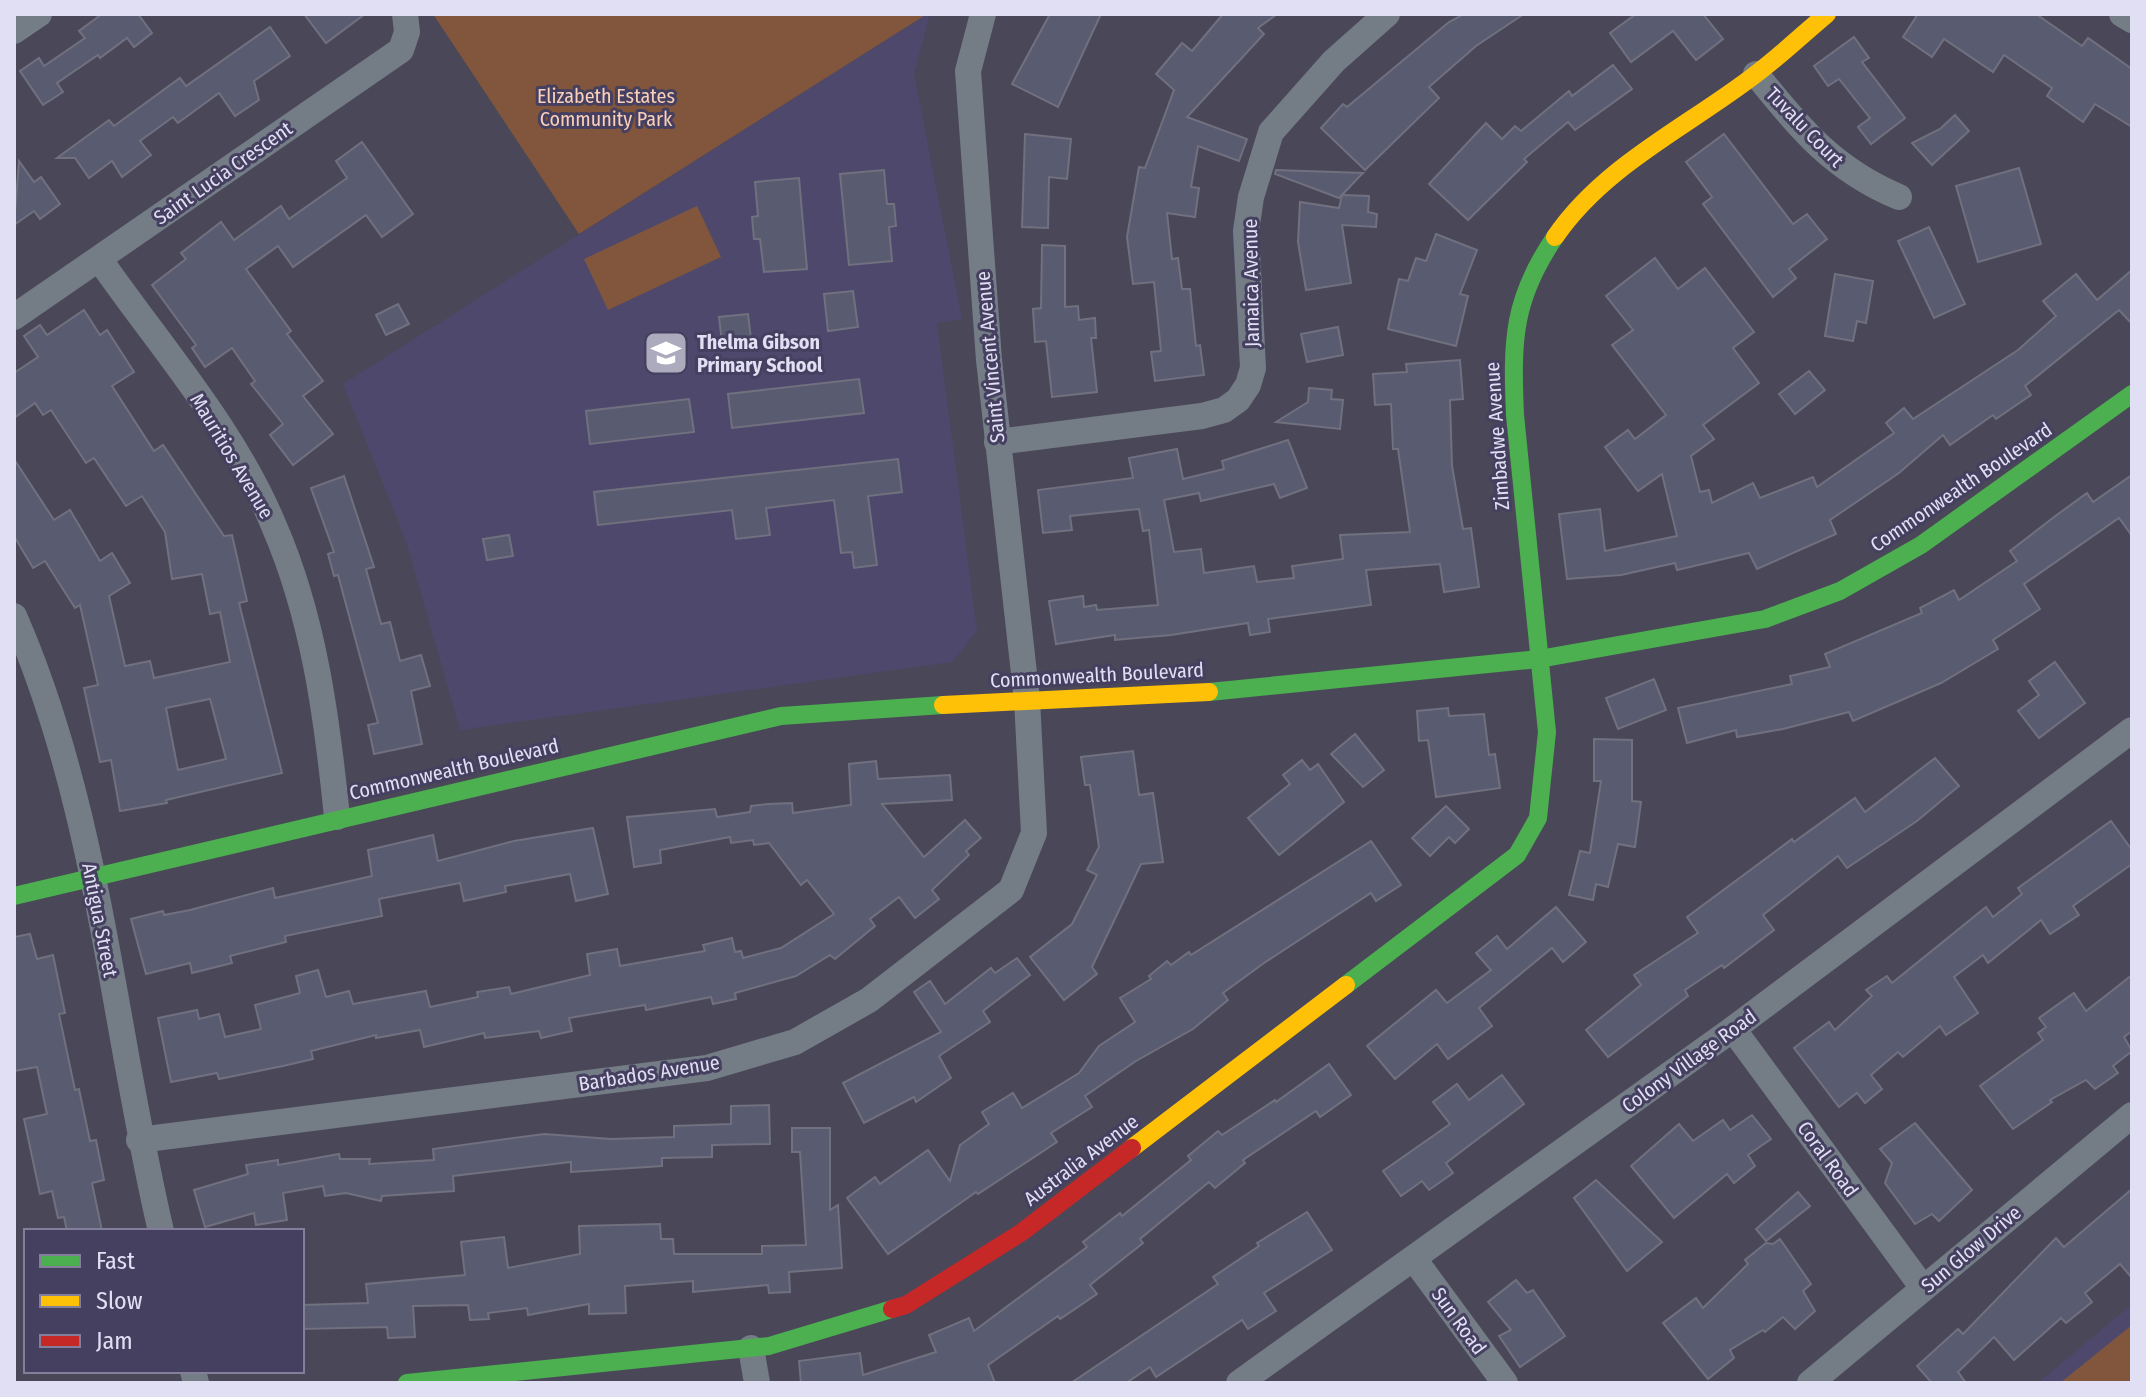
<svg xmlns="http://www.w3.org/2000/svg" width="2146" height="1397" font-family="'Fira Sans Condensed',sans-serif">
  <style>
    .built { fill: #4e486c }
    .green { fill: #82563c }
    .building { fill: #595b70; stroke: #70707f; stroke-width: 2; fill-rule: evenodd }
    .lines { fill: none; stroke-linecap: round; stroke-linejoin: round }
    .street { stroke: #747d86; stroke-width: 26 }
    .fast { stroke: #4caf50; stroke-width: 18 }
    .slow { stroke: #ffc107; stroke-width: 18 }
    .jam { stroke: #c62828; stroke-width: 18 }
    .labels { text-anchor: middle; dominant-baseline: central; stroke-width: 6; stroke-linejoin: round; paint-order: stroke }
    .park-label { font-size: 20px; fill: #fad0b8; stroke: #453f60 }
    .street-label { font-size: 20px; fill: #e1dff3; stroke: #453f60 }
    .poi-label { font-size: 20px; font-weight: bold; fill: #e1dff3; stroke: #453f60; text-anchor: start }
  </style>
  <rect width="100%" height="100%" fill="#4a4758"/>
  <!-- built -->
  <g class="built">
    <polygon points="927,14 930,14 914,74 962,319 937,323 977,631 952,662 460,730 406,541 343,384"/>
    <polygon points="2132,1304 2132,1383 2038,1383"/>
  </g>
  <!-- green -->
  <g class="green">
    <polygon points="433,14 927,14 579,234"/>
    <polygon points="697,206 721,257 608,310 584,259"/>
    <polygon points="2132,1325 2132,1383 2060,1383"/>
  </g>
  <!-- building -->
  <g class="building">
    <polygon points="102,14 138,14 152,33 134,47 127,38 100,58 98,55 57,83 63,92 43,105 20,71 39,58 44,66 85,38 79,31"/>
    <polygon points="304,14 365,14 326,43"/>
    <polygon points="1050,14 1101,14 1058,107 1012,84"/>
    <polygon points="1223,14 1277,14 1258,28 1264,34 1187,117 1247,139 1239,161 1198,146 1191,187 1199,188 1195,217 1167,213 1172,259 1178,258 1182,289 1190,289 1196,346 1200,345 1204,375 1155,381 1151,352 1161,351 1154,282 1133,284 1127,237 1139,167 1145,168 1174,90 1156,74 1182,43 1192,51"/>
    <polygon points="1464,14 1524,14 1476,46 1429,87 1439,98 1365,170 1321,128 1343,104 1347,107 1449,22"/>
    <polygon points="1636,14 1703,14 1723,39 1696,60 1673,31 1631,62 1610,33"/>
    <polygon points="1918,14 2036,14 2082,46 2088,38 2132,69 2132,127 2095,104 2083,122 2047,96 2052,88 2004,55 1993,72 1944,39 1932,57 1903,37"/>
    <polygon points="270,27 290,56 254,81 259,100 235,116 219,93 178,123 173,117 140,141 151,155 122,177 112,161 89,178 75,158 57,158 109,120 114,126 180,78 186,86"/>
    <polygon points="1854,37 1869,58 1862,62 1905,118 1871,144 1858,127 1870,118 1839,79 1828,86 1814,66"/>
    <polygon points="1613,65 1632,89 1575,130 1568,122 1524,159 1527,162 1468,220 1429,184 1486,123 1502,139 1515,126 1521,131 1569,91 1572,96"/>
    <polygon points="1955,115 1969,131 1932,165 1912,143 1940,129"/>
    <polygon points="1025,134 1071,139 1067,179 1049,177 1048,228 1022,227"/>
    <polygon points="1724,134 1793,224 1807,214 1827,239 1789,269 1796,278 1773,297 1703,204 1712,197 1686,162"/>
    <polygon points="362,142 413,214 382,237 366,215 293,267 278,246 246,269 291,331 287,334 323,381 303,396 333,434 293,465 270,435 283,424 251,384 255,381 232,348 205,367 192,348 196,345 152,285 186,259 181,253 221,222 234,240 281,206 289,219 347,178 336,161"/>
    <polygon points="19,161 34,182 41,177 60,204 40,219 34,211 14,225"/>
    <polygon points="2019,168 2041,244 1978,262 1956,186"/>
    <polygon points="884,170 887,204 894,204 896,226 889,227 892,261 849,265 840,174"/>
    <polygon points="1276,170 1363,173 1339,198 1275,174"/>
    <polygon points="799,178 807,269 764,272 760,239 754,239 752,217 758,216 755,182"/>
    <polygon points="1342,195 1369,196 1368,212 1377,214 1376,227 1342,225 1351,283 1306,290 1298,242 1300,202 1339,208"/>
    <polygon points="1929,227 1965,304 1934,318 1898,241"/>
    <polygon points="1436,234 1477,250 1460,294 1468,296 1456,346 1388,329 1399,279 1408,281 1416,258 1426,261"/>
    <polygon points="1042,245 1065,246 1065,307 1078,306 1079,320 1095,318 1096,338 1091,338 1097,392 1052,397 1046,341 1035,342 1033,309 1041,308"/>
    <polygon points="1655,258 1678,289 1705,268 1754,332 1733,348 1759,383 1703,425 1714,439 1691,456 1700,492 1709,490 1712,503 1753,483 1760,498 1813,477 1817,487 1894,433 1886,423 1904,408 1913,419 2018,350 2056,316 2043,301 2076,274 2097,300 2132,270 2132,324 2119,310 2025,386 2031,395 1996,419 1993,415 1950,445 1943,435 1899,473 1830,520 1836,534 1757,569 1749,553 1677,570 1675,563 1621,575 1567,579 1559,514 1600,509 1605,551 1677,536 1662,474 1638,491 1605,447 1628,430 1635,439 1666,415 1612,345 1633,330 1606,296"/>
    <polygon points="1835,274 1873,281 1866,323 1857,321 1853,341 1825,336"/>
    <polygon points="853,291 858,327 828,331 824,294"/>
    <polygon points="398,304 409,324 386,335 376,315"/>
    <path d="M84 310 100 335 107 330 134 372 112 386 154 451 163 445 224 536 232 535 247 601 239 603 282 773 166 800 167 803 120 811 111 760 100 762 84 688 98 685 80 605 75 608 45 561 33 568 14 536V459L54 520 70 510 100 561 112 553 130 583 109 596 125 666 150 661 154 678 230 662 220 612 210 614 202 574 172 579 165 532 142 496 126 506 94 458 86 463 51 410 43 415 35 403 14 418V373L38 357 24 336 40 325 47 335ZM210 699 226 759 178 770 166 708Z"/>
    <polygon points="748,314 751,339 722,343 719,317"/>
    <polygon points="1338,327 1343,355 1307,362 1301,334"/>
    <polygon points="1460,360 1463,399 1450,400 1452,466 1463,529 1471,528 1479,587 1444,592 1440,564 1366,570 1371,605 1268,619 1270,632 1250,635 1248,623 1171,635 1115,640 1115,635 1056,644 1049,601 1083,596 1084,607 1096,605 1097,610 1158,605 1149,530 1143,531 1139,509 1070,516 1072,530 1043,533 1038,490 1133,478 1129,458 1177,449 1183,479 1224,469 1222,461 1288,440 1307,488 1280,498 1274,484 1201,501 1199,493 1164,500 1174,552 1201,549 1204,573 1254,566 1257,582 1294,578 1292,566 1343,559 1340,535 1410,532 1398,449 1393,449 1391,404 1375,405 1373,374 1407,372 1406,364"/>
    <polygon points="1809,371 1825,390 1795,414 1779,394"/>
    <polygon points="859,379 864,413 732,428 728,394"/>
    <polygon points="1309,388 1332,390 1331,399 1343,400 1340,429 1276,422 1308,402"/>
    <polygon points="689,399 694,432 590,444 586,411"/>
    <polygon points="898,459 902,492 868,496 877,565 854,568 852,552 841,553 834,500 766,508 770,535 736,539 732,510 598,525 594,492"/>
    <polygon points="2132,475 2132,536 2119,518 2024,584 2040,609 1993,640 1998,649 1941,683 1853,721 1849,712 1783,729 1737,737 1736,730 1687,743 1678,708 1792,684 1790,676 1830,667 1825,654 1922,613 1920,608 1954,590 1959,600 2017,561 2010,551 2054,517 2087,493 2093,502"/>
    <polygon points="344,476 374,567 366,569 381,624 390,622 400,661 421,655 430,686 411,691 422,744 374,754 368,725 378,723 338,575 334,576 328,554 334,552 311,488"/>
    <polygon points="509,535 513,556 487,560 483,539"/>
    <polygon points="2055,662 2085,703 2039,738 2018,711 2039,695 2029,681"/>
    <polygon points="1654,679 1666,710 1618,729 1606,698"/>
    <polygon points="1448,708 1449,716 1484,714 1489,755 1495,754 1500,788 1436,797 1428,740 1419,741 1417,711"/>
    <polygon points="1355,734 1384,770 1363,787 1331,754"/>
    <polygon points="1594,739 1632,740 1632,801 1641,802 1635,847 1618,844 1608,887 1596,884 1593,900 1569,895 1580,851 1590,853 1601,781 1594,781"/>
    <polygon points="1133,751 1139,795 1153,793 1163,862 1141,864 1092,967 1097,974 1064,1000 1030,957 1072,924 1097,875 1087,870 1099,847 1090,785 1085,785 1081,757"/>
    <polygon points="1935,758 1959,786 1917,821 1847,868 1838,856 1763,915 1774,930 1724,968 1722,965 1685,990 1688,996 1608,1057 1586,1030 1641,985 1634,975 1698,933 1687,917 1792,839 1794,842 1855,798 1865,812"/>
    <polygon points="1302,760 1310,770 1318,764 1344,802 1279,855 1248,818 1290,784 1283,775"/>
    <polygon points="876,761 878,779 950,775 952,800 882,804 924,857 965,820 981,838 966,851 969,855 932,890 939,899 915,918 899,897 870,919 875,926 835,959 830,955 796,976 735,993 736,999 713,1004 711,997 646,1010 645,1005 569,1018 572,1031 541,1038 539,1031 485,1038 484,1033 424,1047 420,1030 376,1038 376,1035 311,1051 313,1059 283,1066 219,1079 217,1073 171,1082 158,1018 197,1010 199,1019 219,1014 225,1037 261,1029 255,1005 300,993 296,976 318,970 326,997 349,991 353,1004 426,991 430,1007 478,997 477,992 509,987 511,994 590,975 587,954 617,949 620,966 705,951 703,945 732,938 735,952 741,951 743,958 781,948 834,914 807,880 801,885 769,843 754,845 753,840 731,843 730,837 660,850 661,863 634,867 627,817 715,809 717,817 750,812 751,806 768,804 792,803 793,813 851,805 849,764"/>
    <polygon points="1446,806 1469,829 1455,843 1449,837 1430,856 1412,838"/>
    <polygon points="2111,821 2132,850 2132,864 2073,906 2079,915 2050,934 2041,920 1988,963 1983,955 1954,977 1978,1013 1946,1035 1940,1026 1903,1057 1898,1052 1871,1075 1882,1089 1865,1103 1857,1093 1839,1107 1794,1048 1829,1022 1835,1030 1872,996 1866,990 1887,976 1892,983 1986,907 1993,917 2022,894 2018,888"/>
    <polygon points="593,828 608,894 576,901 570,874 505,886 506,892 464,901 460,883 379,899 382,916 285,936 286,942 230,956 232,963 192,973 190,963 146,974 131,919 163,911 164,915 190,910 273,888 275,898 372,876 368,850 433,835 438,861 514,841"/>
    <polygon points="1371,841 1401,885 1376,901 1371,893 1264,963 1223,993 1228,1000 1193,1029 1136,1061 1085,1096 1092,1107 1051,1133 1057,1142 978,1194 976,1192 888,1254 847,1198 875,1177 880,1184 928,1150 950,1181 960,1145 989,1124 982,1112 1013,1093 1022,1108 1079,1073 1099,1046 1135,1022 1120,998 1151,979 1149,976 1167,961 1171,965 1189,952 1191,955"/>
    <polygon points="1556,907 1586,942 1563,962 1552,948 1479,1008 1492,1026 1448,1059 1437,1044 1395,1079 1367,1046 1436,990 1447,1003 1491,970 1476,953 1497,936 1507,949"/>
    <polygon points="30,934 37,959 53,955 65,1013 59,1014 75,1090 79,1089 90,1141 96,1140 104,1180 92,1183 102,1231 67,1231 64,1217 58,1218 52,1191 40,1194 24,1119 47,1114 37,1067 14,1071 14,937"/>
    <polygon points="1017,958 1030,975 983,1011 990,1022 939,1056 951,1078 916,1102 914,1097 864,1123 843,1083 941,1032 914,992 930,981 945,1004 991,968 995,973"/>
    <polygon points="2132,975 2132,1031 2124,1037 2132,1051 2113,1066 2118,1073 2095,1089 2086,1080 2050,1100 2052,1102 2013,1129 1980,1086 2043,1040 2038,1033 2046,1027 2039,1018 2074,993 2086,1011"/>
    <polygon points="1329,1064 1351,1095 1320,1117 1316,1111 1243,1160 1245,1163 1215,1188 1209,1182 1140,1239 1143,1243 1090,1285 1097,1294 1060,1319 1058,1316 988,1365 995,1383 801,1383 799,1361 860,1353 863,1375 936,1352 929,1335 969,1318 974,1331 1087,1247 1083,1242 1120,1213 1122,1216 1191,1160 1188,1156 1218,1131 1222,1135 1275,1100 1276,1102"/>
    <polygon points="1502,1075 1524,1104 1446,1163 1453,1173 1429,1190 1422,1181 1401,1196 1383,1171 1450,1124 1433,1102 1457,1084 1469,1100"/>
    <polygon points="769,1105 770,1144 712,1145 712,1157 662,1158 662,1166 571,1172 571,1162 453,1176 454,1191 382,1196 381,1201 346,1193 325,1196 323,1186 283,1193 287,1220 256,1225 254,1213 205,1227 194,1190 248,1174 246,1165 278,1160 278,1165 339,1154 340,1159 370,1159 369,1164 434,1160 433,1149 544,1134 611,1139 674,1137 674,1126 731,1124 731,1106"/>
    <polygon points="1752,1115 1771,1139 1748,1155 1755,1166 1734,1183 1727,1174 1674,1218 1631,1166 1679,1124 1693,1141 1723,1120 1730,1130"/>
    <polygon points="1915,1123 1972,1190 1939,1221 1932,1214 1915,1224 1885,1183 1892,1163 1880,1149"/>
    <polygon points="792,1128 830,1128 830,1210 838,1205 842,1268 789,1272 790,1292 769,1293 768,1285 693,1292 693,1281 625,1286 626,1313 589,1314 589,1304 528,1315 527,1308 488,1313 489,1319 470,1320 468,1305 413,1306 415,1337 388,1338 387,1327 302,1329 302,1305 368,1303 366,1284 465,1275 461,1242 504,1237 508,1268 580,1254 579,1226 660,1224 661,1239 673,1239 674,1254 762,1254 762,1246 806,1245 800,1152 792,1152"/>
    <polygon points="1596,1180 1662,1242 1627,1271 1574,1198"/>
    <polygon points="2132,1189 2132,1278 2120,1264 2085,1293 2092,1302 2066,1323 2061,1318 2014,1360 1994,1337 1958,1372 1966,1383 1932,1383 1917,1366 1958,1329 1963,1334 2056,1238 2064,1247"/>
    <polygon points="1798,1192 1810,1206 1766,1241 1756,1229"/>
    <polygon points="1307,1212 1332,1250 1264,1293 1276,1311 1248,1329 1242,1320 1156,1377 1150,1367 1126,1383 1071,1383 1218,1284 1213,1277 1259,1246 1257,1243"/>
    <polygon points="1780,1239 1811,1284 1803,1291 1815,1311 1795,1329 1783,1317 1765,1332 1763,1330 1730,1350 1734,1358 1708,1379 1663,1323 1696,1298 1703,1308 1748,1264 1745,1260 1766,1243 1773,1244"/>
    <polygon points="1516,1280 1527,1293 1533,1290 1565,1336 1520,1367 1499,1336 1511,1330 1488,1302"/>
  </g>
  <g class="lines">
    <!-- street -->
    <g class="street">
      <polyline points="2122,14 2132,20"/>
      <polyline points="14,31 39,14"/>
      <path d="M1756 74C1799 128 1834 170 1899 197"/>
      <path d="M100 260C159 345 234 429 274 526 314 618 327 718 337 817"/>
      <polyline points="14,317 401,50 407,32 405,14"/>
      <polyline points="997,442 1202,416 1224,410 1238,400 1248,385 1253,368 1246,231 1251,197 1271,132 1334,61 1387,14"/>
      <path d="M14 616C99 810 113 1027 161 1231"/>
      <polyline points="1733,1029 1923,1288"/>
      <polyline points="139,1140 707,1068 795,1042 869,1000 1011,890 1034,833 1027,700 989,360 968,71 983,14"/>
      <polyline points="1414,1259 1505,1383"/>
      <polyline points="751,1348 757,1383"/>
      <polyline points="193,1371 196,1383"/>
      <polyline points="1239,1383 1733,1029 2132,730"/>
      <polyline points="1810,1383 2132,1115"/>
    </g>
    <!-- fast -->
    <g class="fast">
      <polyline points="1209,692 1539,659 1765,619 1840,591 1921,545 2132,394"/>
      <polyline points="14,896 781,716 943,705"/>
      <path d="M1346 985 1517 855 1538 818 1547 732 1515 415C1512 341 1512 300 1555 237"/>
      <polyline points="407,1383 769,1346 892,1309"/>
    </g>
    <!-- slow -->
    <g class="slow">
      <path d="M1555 237C1604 165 1689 126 1756 74 1781 55 1803 34 1827 14"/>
      <polyline points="943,705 1209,692"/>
      <polyline points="1132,1148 1346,985"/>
    </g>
    <!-- jam -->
    <polyline class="jam" points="892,1309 906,1305 1022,1232 1132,1148"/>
  </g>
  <!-- icons -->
  <defs>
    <g id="school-square" transform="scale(2.3)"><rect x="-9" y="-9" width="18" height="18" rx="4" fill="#acaabd" stroke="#453f60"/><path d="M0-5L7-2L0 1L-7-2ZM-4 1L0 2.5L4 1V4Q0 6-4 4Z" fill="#fff"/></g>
  </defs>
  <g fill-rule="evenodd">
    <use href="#school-square" x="666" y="353"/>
  </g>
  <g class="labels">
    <!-- park labels -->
    <g class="park-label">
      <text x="606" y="96">Elizabeth Estates<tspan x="606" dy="23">Community Park</tspan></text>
    </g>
    <!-- street labels -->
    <g class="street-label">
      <text transform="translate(1805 127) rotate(46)">Tuvalu Court</text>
      <text transform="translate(223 173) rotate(-35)">Saint Lucia Crescent</text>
      <text transform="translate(1251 283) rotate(-91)">Jamaica Avenue</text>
      <text transform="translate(990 357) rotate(-95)">Saint Vincent Avenue</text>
      <text transform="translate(1497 436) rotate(-94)">Zimbadwe Avenue</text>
      <text transform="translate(232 456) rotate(59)">Mauritios Avenue</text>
      <text transform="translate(1961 487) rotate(-34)">Commonwealth Boulevard</text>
      <text transform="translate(1097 675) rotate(-3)">Commonwealth Boulevard</text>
      <text transform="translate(454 769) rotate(-13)">Commonwealth Boulevard</text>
      <text transform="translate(100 920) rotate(79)">Antigua Street</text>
      <text transform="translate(1689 1061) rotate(-36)">Colony Village Road</text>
      <text transform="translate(649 1073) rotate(-9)">Barbados Avenue</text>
      <text transform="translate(1828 1159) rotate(54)">Coral Road</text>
      <text transform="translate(1081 1160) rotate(-37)">Australia Avenue</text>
      <text transform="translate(1971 1249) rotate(-40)">Sun Glow Drive</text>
      <text transform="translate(1459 1321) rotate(54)">Sun Road</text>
    </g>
    <!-- poi labels -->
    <g class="poi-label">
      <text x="697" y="342">Thelma Gibson<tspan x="697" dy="23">Primary School</tspan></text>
    </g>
  </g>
  <!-- border -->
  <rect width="2146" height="1397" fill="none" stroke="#e1dff3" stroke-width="32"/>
  <!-- legend -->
  <rect x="24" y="1229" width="280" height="144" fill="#453f60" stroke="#837f9b" stroke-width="2"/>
  <rect x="40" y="1255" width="40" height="12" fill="#4caf50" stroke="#837f9b" stroke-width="2"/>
  <text x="96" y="1269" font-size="24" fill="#e1dff3">Fast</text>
  <rect x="40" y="1295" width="40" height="12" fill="#ffc107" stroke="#837f9b" stroke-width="2"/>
  <text x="96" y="1309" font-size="24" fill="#e1dff3">Slow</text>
  <rect x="40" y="1335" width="40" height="12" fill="#c62828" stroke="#837f9b" stroke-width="2"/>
  <text x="96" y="1349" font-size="24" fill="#e1dff3">Jam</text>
</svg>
